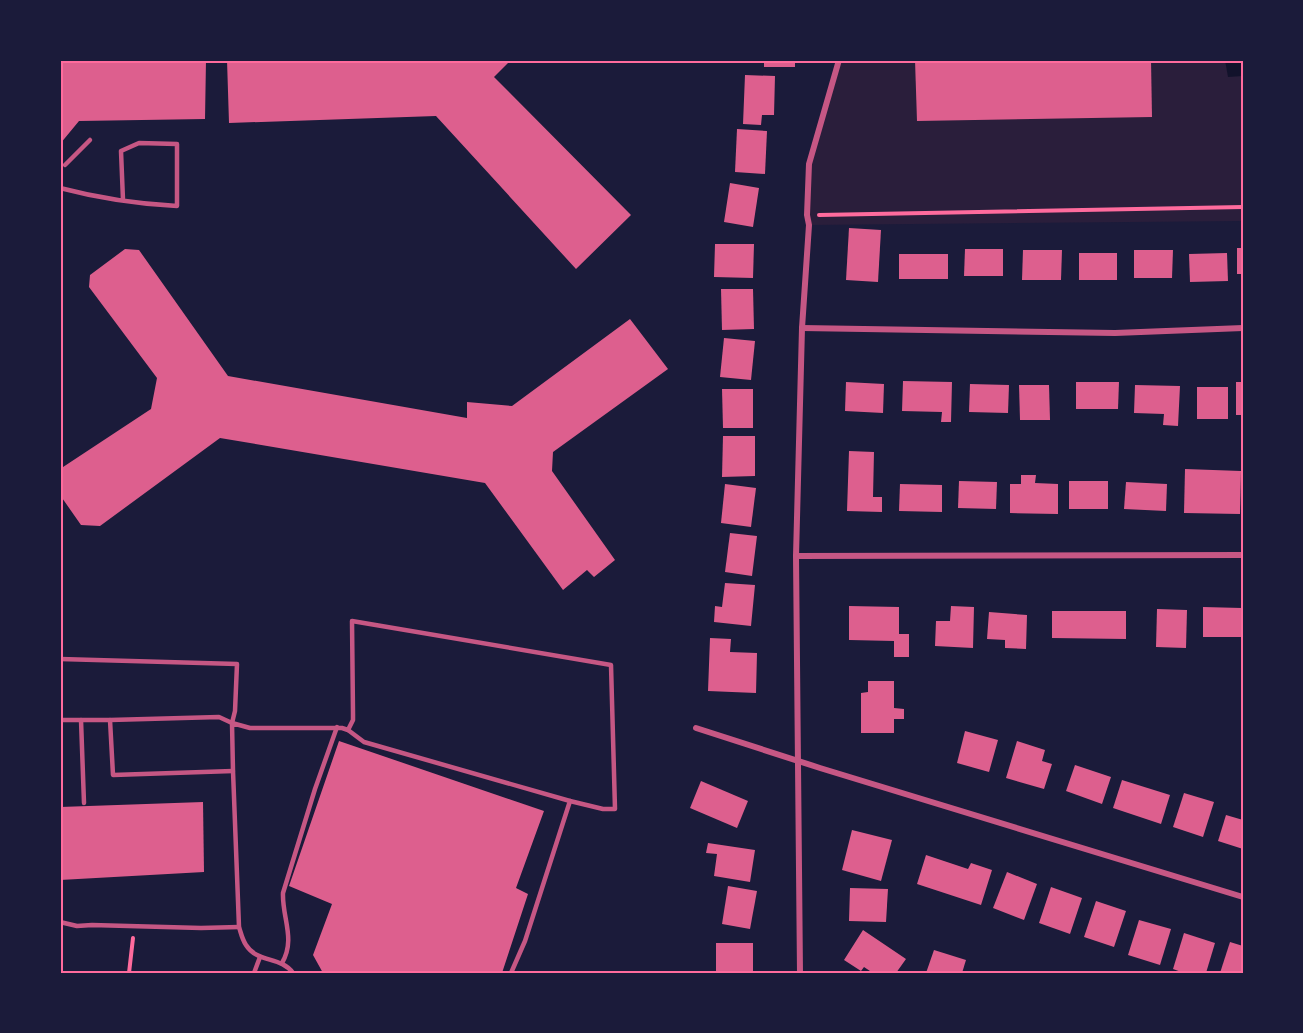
<svg xmlns="http://www.w3.org/2000/svg" width="1303" height="1033" font-family="Barlow,sans-serif">
  <style>
    .green { fill: #2a1e3b }
    .water { fill: #12122b }
    .building { fill: #dd5f8e }
    .lines { fill: none; stroke-linecap: round; stroke-linejoin: round }
    .path { stroke: #ff6b9d; stroke-width: 4 }
    .service { stroke: #c65784; stroke-width: 4.5 }
    .minor { stroke: #c65784; stroke-width: 6 }
    .neatline { fill: none; stroke: #ff6b9d; stroke-width: 2 }
  </style>
  <rect width="100%" height="100%" fill="#1b1b3a"/>
  <!-- green -->
  <polygon class="green" points="839,60 1243,60 1243,221 809,225 809,164"/>
  <!-- water -->
  <polygon class="water" points="1225,60 1243,60 1243,76 1228,77"/>
  <!-- building -->
  <g class="building">
    <polygon points="60,60 206,60 205,119 79,121 60,144"/>
    <polygon points="227,60 511,60 494,77 631,215 576,269 436,116 229,123"/>
    <rect x="764" y="60" width="31" height="7"/>
    <polygon points="915,60 1151,60 1152,117 917,121"/>
    <polygon points="745,75 775,76 774,115 762,115 761,125 743,124"/>
    <polygon points="737,129 767,131 765,174 735,172"/>
    <polygon points="730,183 759,188 753,227 724,222"/>
    <polygon points="849,228 881,230 878,282 846,280"/>
    <polygon points="715,244 754,244 753,278 714,277"/>
    <rect x="1237" y="248" width="6" height="26"/>
    <polygon points="125,249 139,250 228,376 467,418 467,402 512,406 630,319 668,369 553,452 552,471 615,560 594,577 587,570 563,590 485,483 220,438 100,526 81,525 60,495 60,469 151,409 157,378 89,287 90,275"/>
    <polygon points="965,249 1003,249 1003,276 964,276"/>
    <polygon points="1023,250 1062,250 1061,280 1022,280"/>
    <polygon points="1134,250 1173,250 1172,278 1134,278"/>
    <rect x="1079" y="253" width="38" height="27"/>
    <polygon points="1227,253 1228,281 1190,282 1189,254"/>
    <rect x="899" y="254" width="49" height="25"/>
    <polygon points="721,289 753,289 754,329 722,330"/>
    <polygon points="724,338 755,341 751,380 720,377"/>
    <polygon points="903,381 952,382 951,422 941,422 942,412 902,411"/>
    <polygon points="846,382 884,384 883,413 845,411"/>
    <polygon points="1076,382 1119,382 1118,409 1076,409"/>
    <rect x="1236" y="382" width="7" height="33"/>
    <polygon points="970,384 1009,385 1008,413 969,412"/>
    <polygon points="1019,385 1049,385 1050,420 1020,420"/>
    <polygon points="1135,385 1180,386 1178,426 1163,425 1164,414 1134,413"/>
    <rect x="1197" y="387" width="31" height="32"/>
    <polygon points="722,389 753,389 753,428 723,428"/>
    <polygon points="723,436 755,436 755,476 722,477"/>
    <polygon points="849,451 874,452 873,497 882,497 882,512 847,511"/>
    <polygon points="1185,469 1241,471 1240,514 1184,513"/>
    <polygon points="1021,475 1036,475 1035,483 1058,484 1058,514 1010,513 1010,484 1021,484"/>
    <polygon points="959,481 997,482 996,509 958,508"/>
    <rect x="1069" y="481" width="39" height="28"/>
    <polygon points="1126,482 1167,484 1166,511 1124,509"/>
    <polygon points="725,484 756,488 751,527 721,523"/>
    <polygon points="900,484 942,485 942,512 899,511"/>
    <polygon points="730,533 757,536 752,576 725,572"/>
    <polygon points="725,583 755,585 751,626 714,622 715,606 722,607"/>
    <polygon points="849,606 899,607 899,634 909,634 909,657 894,657 894,641 849,640"/>
    <polygon points="951,606 974,607 973,648 935,646 936,621 950,621"/>
    <polygon points="1203,607 1242,608 1241,637 1203,637"/>
    <polygon points="1157,609 1187,610 1186,648 1156,647"/>
    <polygon points="1052,611 1126,611 1126,639 1052,638"/>
    <polygon points="989,612 1027,615 1026,649 1005,648 1005,640 987,639"/>
    <polygon points="710,638 731,639 730,652 757,653 756,693 708,691"/>
    <polygon points="868,681 894,681 894,708 904,709 904,719 894,719 894,733 861,733 861,693 868,692"/>
    <polygon points="965,731 998,740 989,772 957,763"/>
    <polygon points="339,741 544,811 516,888 528,894 502,973 323,973 313,955 332,904 289,886"/>
    <polygon points="1017,741 1045,750 1042,761 1052,764 1044,789 1006,778"/>
    <polygon points="1075,765 1111,777 1102,804 1066,791"/>
    <polygon points="1122,780 1170,795 1161,824 1113,808"/>
    <polygon points="701,781 748,801 737,828 690,808"/>
    <polygon points="1184,793 1214,802 1203,837 1173,827"/>
    <polygon points="203,802 204,872 60,880 60,807"/>
    <polygon points="1226,815 1243,820 1243,849 1218,841"/>
    <polygon points="852,830 892,840 881,881 842,870"/>
    <polygon points="708,843 755,850 750,882 714,876 717,854 706,853"/>
    <polygon points="926,855 968,869 971,863 992,870 981,905 917,884"/>
    <polygon points="1007,872 1037,884 1024,920 993,908"/>
    <polygon points="728,886 757,891 750,929 722,924"/>
    <polygon points="1051,887 1082,898 1070,934 1039,923"/>
    <polygon points="850,888 888,889 886,922 849,921"/>
    <polygon points="1096,901 1126,911 1114,947 1084,937"/>
    <polygon points="1139,920 1171,929 1160,965 1128,955"/>
    <polygon points="863,930 906,959 896,973 873,973 864,967 861,971 844,960"/>
    <polygon points="1184,933 1215,943 1206,973 1184,973 1173,969"/>
    <polygon points="1230,942 1243,946 1243,973 1220,973"/>
    <rect x="716" y="943" width="37" height="29"/>
    <polygon points="934,950 966,960 962,973 926,973"/>
  </g>
  <g class="lines">
    <!-- path -->
    <g class="path">
      <polyline points="819,215 1243,207"/>
      <polyline points="129,973 133,938"/>
    </g>
    <!-- service -->
    <g class="service">
      <polyline points="65,165 90,140"/>
      <path d="M60 188C98 198 138 204 177 206V144L139 143 121 151 123 200"/>
      <polyline points="60,659 237,664 235,711 232,723 219,717 110,720"/>
      <polyline points="60,720 110,720 113,775 233,771"/>
      <polyline points="81,720 84,803"/>
      <polyline points="348,730 353,720 353,714 352,621 611,665 615,809 603,809 570,801"/>
      <polyline points="60,922 77,926 92,925 201,928 239,927"/>
      <path d="M282 963C296 939 282 918 283 893L315 789 337 727"/>
      <polyline points="254,973 260,957"/>
      <path d="M293 973C281 956 257 963 246 945 242 939 241 933 239 927L233 771 232 723 250 728H342L348 730 364 742 570 801 525 941 511 973"/>
    </g>
    <!-- minor -->
    <g class="minor">
      <polyline points="802,328 1115,333 1243,328"/>
      <polyline points="796,556 1243,555"/>
      <polyline points="696,728 820,768 1243,897"/>
      <polyline points="800,973 796,556 802,328 809,225 807,215 809,164 839,60"/>
    </g>
  </g>
  <!-- border -->
  <rect width="1303" height="1033" fill="none" stroke="#1b1b3a" stroke-width="123"/>
  <rect x="62" y="62" width="1180" height="910" class="neatline"/>
</svg>
